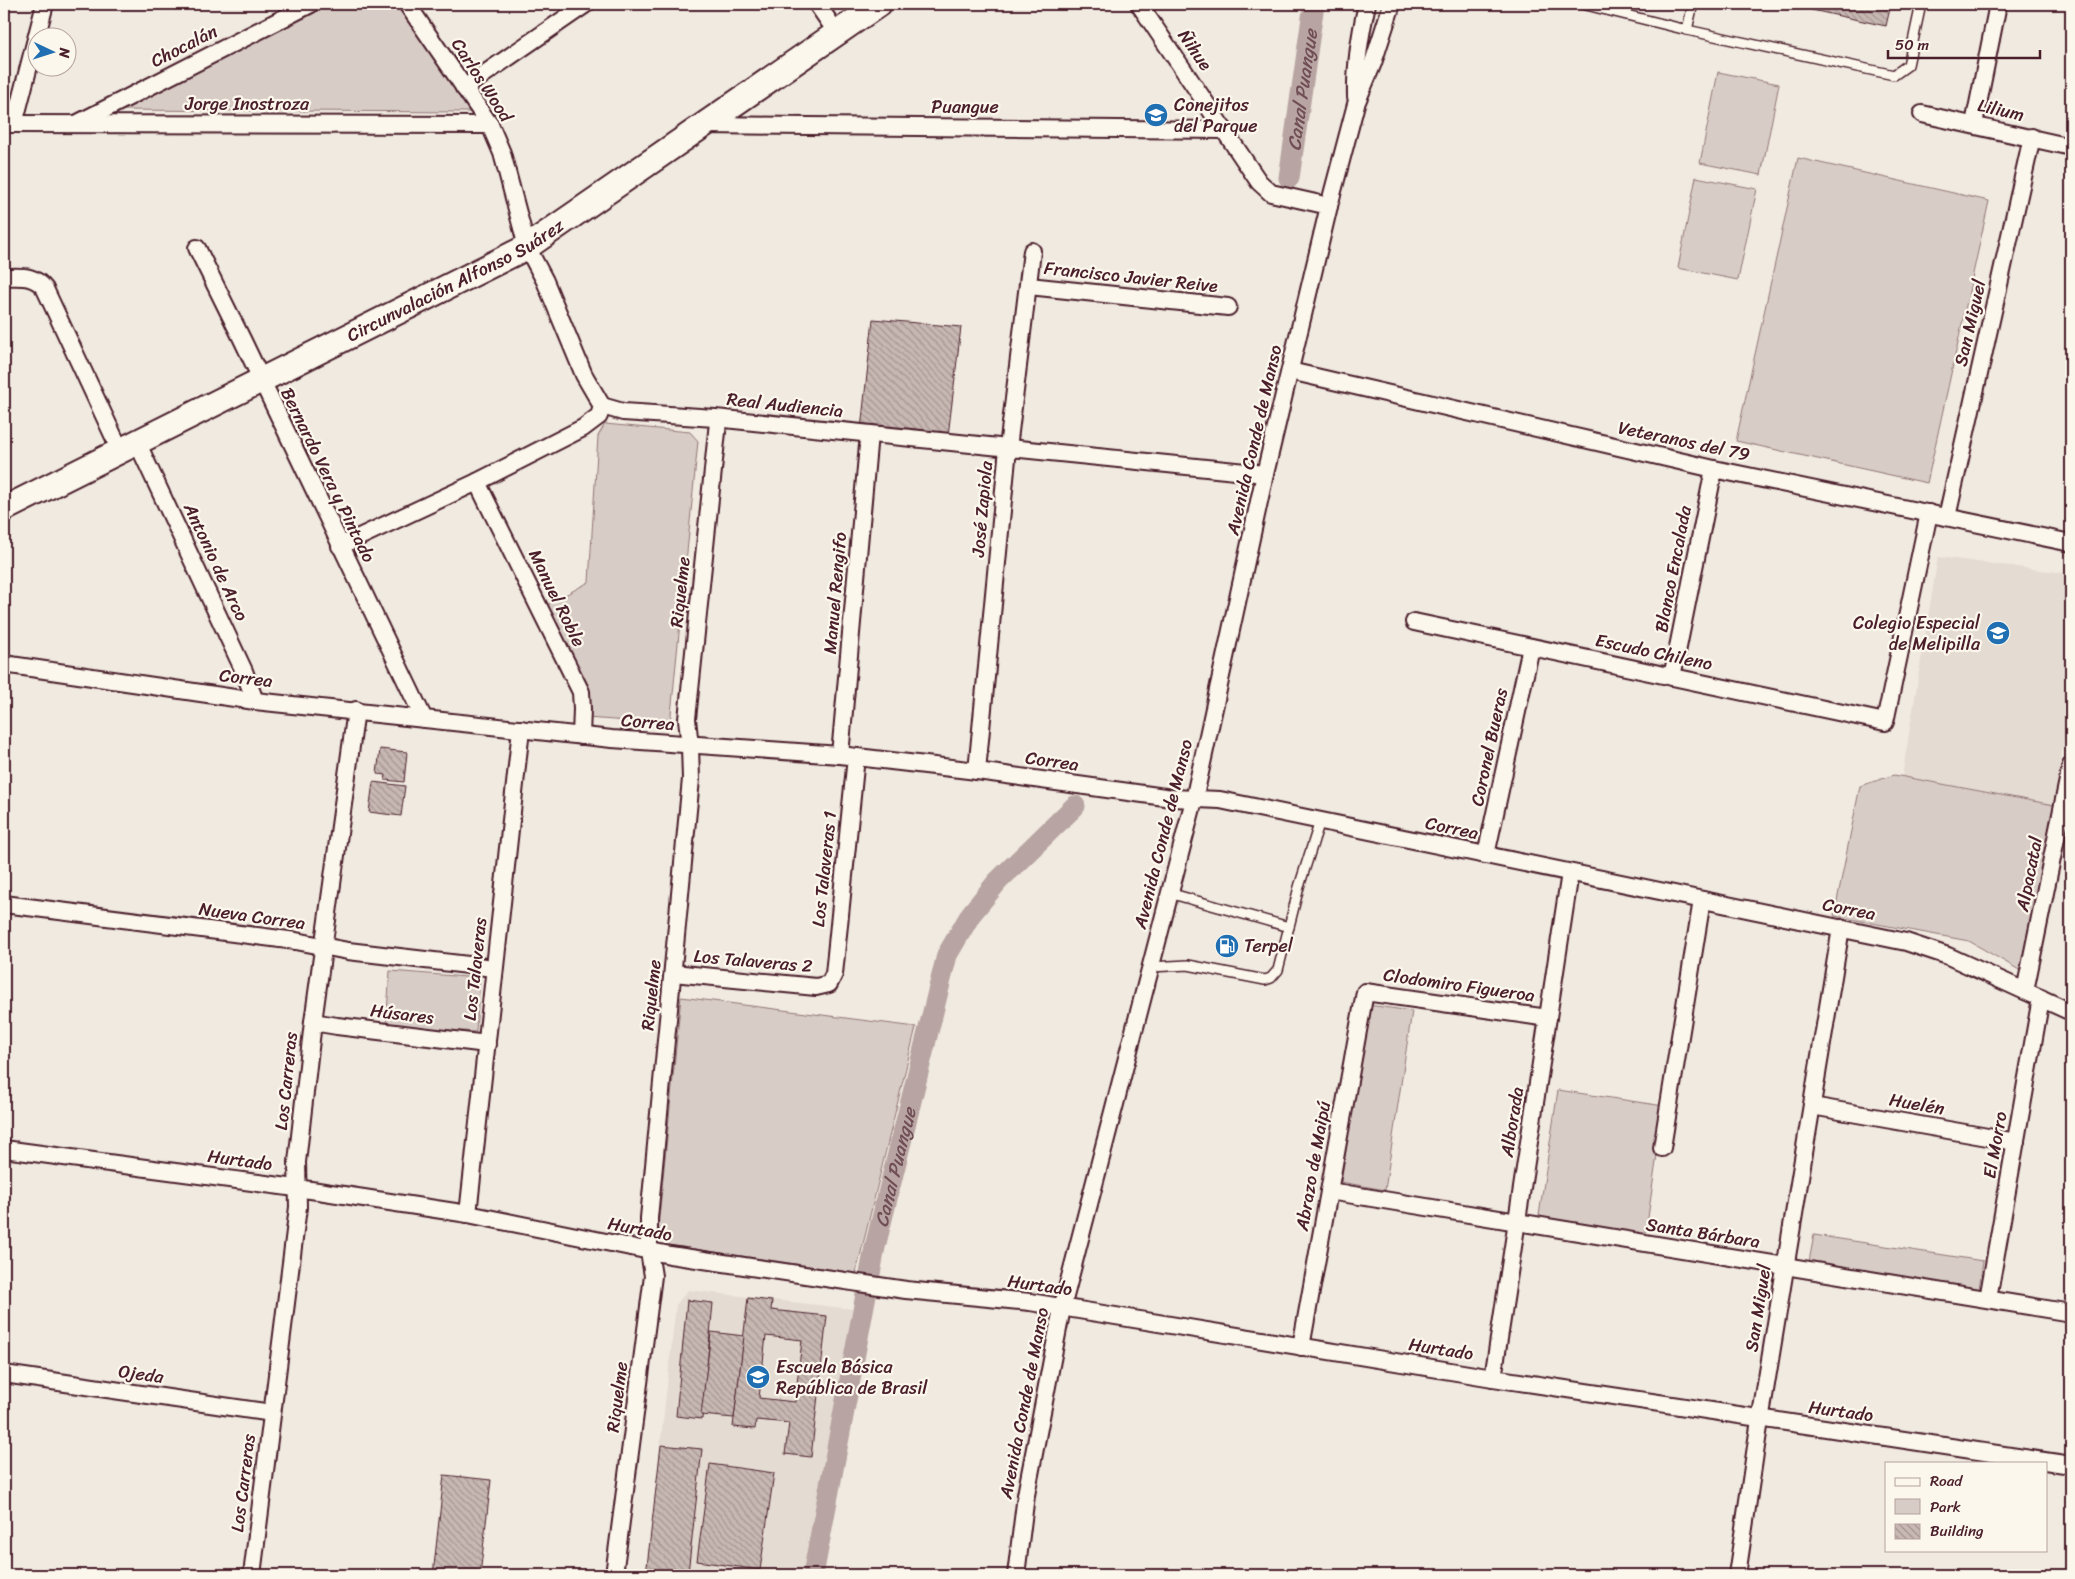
<svg xmlns="http://www.w3.org/2000/svg" width="2075" height="1579" font-family="Sriracha,sans-serif">
  <style>
    .built { fill: #e4dbd2 }
    .green { fill: #d8ccc6; stroke: #917678 }
    .lines { fill: none; stroke-linecap: round; stroke-linejoin: round }
    .canal { stroke: #b8a4a2; stroke-width: 21 }
    .building { fill: url(#building-back-hatch); stroke: #4a1f2b; fill-rule: evenodd }
    .lane-casing { stroke: #4a1f2b; stroke-width: 12 }
    .street-casing { stroke: #4a1f2b; stroke-width: 20 }
    .secondary-casing { stroke: #4a1f2b; stroke-width: 28 }
    .lane { stroke: #fbf7ec; stroke-width: 9 }
    .street { stroke: #fbf7ec; stroke-width: 16 }
    .secondary { stroke: #fbf7ec; stroke-width: 24 }
    .labels { text-anchor: middle; dominant-baseline: central; stroke-width: 4.5; stroke-linejoin: round; paint-order: stroke }
    .street-label { font-size: 18px; fill: #4a1f2b; stroke: #fbf7ec }
    .poi-label { font-size: 18px; fill: #4a1f2b; stroke: #fbf7ec; text-anchor: start }
    .water-label { font-size: 19px; font-style: italic; fill: #704e55; stroke: #fbf7ec }
  </style>
  <defs>
    <pattern id="building-back-hatch" width="6" height="6" patternUnits="userSpaceOnUse" patternTransform="scale(1.25)"><rect width="6" height="6" fill="#c8b8b3"/><path d="M-1 5l2 2M0 0l6 6M5-1l2 2" fill="none" stroke="#a49592"/></pattern>
  </defs>
  <rect width="100%" height="100%" fill="#f0eae0"/>
  <filter id="ink" filterUnits="userSpaceOnUse"><feTurbulence type="fractalNoise" baseFrequency=".02" numOctaves="2"/><feDisplacementMap in="SourceGraphic" scale="10" xChannelSelector="R" yChannelSelector="G"/><feConvolveMatrix kernelMatrix="1 2 1 2 8 2 1 2 1" color-interpolation-filters="sRGB"/></filter>
  <g filter="url(#ink)">
    <!-- built -->
    <g class="built">
      <polygon points="1938,557 2071,574 2071,693 2054,805 1902,777"/>
      <polygon points="688,1290 860,1310 811,1575 646,1575 676,1305"/>
    </g>
    <!-- green -->
    <g class="green">
      <polygon points="323,4 398,4 470,112 109,110"/>
      <polygon points="1718,72 1779,84 1761,175 1700,163"/>
      <polygon points="1798,158 1989,201 1927,483 1736,441"/>
      <polygon points="1696,177 1757,189 1738,280 1678,268"/>
      <polygon points="605,424 690,432 698,441 670,724 586,718 545,606 589,582 598,436"/>
      <polygon points="1894,775 2054,805 2021,971 1969,941 1834,916 1860,786"/>
      <polygon points="390,971 480,978 476,1032 386,1025"/>
      <polygon points="681,997 916,1027 856,1273 668,1245 658,1228"/>
      <polygon points="1368,1005 1412,1011 1385,1190 1341,1182"/>
      <polygon points="1558,1090 1664,1106 1645,1238 1538,1222"/>
      <polygon points="1814,1235 1983,1261 1979,1289 1809,1262"/>
    </g>
    <g class="lines">
      <!-- canal -->
      <g class="canal">
        <path id="s1" d="M1289 178 1314 4"/>
        <path id="s2" d="M813 1575 875 1247 947 955 971 914 998 881 1075 806"/>
      </g>
    </g>
    <!-- building -->
    <g class="building">
      <polygon points="1784,4 1891,4 1886,26"/>
      <polygon points="873,319 961,327 948,436 861,429"/>
      <polygon points="380,749 407,752 404,782 385,780 386,775 377,774"/>
      <polygon points="373,782 405,786 401,816 369,812"/>
      <path d="M748 1298 772 1301 771 1310 827 1316 811 1457 785 1454 789 1423 756 1420 755 1429 733 1427ZM766 1336 802 1340 795 1402 759 1398Z"/>
      <polygon points="687,1300 713,1303 702,1419 676,1416"/>
      <polygon points="711,1332 744,1336 734,1418 701,1415"/>
      <polygon points="661,1445 702,1449 688,1573 709,1575 646,1575"/>
      <polygon points="710,1464 774,1473 760,1570 697,1561"/>
      <polygon points="444,1475 491,1480 480,1575 433,1575"/>
    </g>
    <g class="lines">
      <!-- lane casing -->
      <g class="lane-casing">
        <g id="lane">
          <polyline points="1582,4 1687,30 1894,75 1908,65 1921,4"/>
          <polyline points="1687,30 1693,4"/>
          <polyline points="1169,893 1289,927"/>
          <polyline points="1150,967 1188,965 1265,980 1271,978 1278,970 1299,887 1320,821"/>
        </g>
      </g>
      <!-- street casing -->
      <g class="street-casing">
        <g id="street">
          <polyline points="407,4 490,125 502,153 527,247 545,281 584,375 602,406"/>
          <polyline points="817,4 837,33"/>
          <polyline points="1139,4 1259,182 1271,193 1329,206"/>
          <polyline points="464,88 586,4"/>
          <path d="M1356 97C1355 64 1360 35 1367 4"/>
          <polyline points="1922,114 2071,147"/>
          <polyline points="78,123 311,4"/>
          <polyline points="4,124 490,125"/>
          <polyline points="14,124 45,4"/>
          <polyline points="1974,124 1998,4"/>
          <polyline points="704,125 1225,130"/>
          <polyline points="197,248 242,339 424,719"/>
          <path d="M4 277C20 277 34 274 45 289L120 450"/>
          <polyline points="1029,286 1228,307"/>
          <polyline points="1290,371 1714,469 2071,543"/>
          <polyline points="602,406 623,412 715,418 1265,474"/>
          <polyline points="137,442 244,671 255,701"/>
          <polyline points="477,482 581,692 582,709 581,736"/>
          <polyline points="1947,517 2032,137"/>
          <polyline points="340,546 477,482 583,428 599,416 602,406"/>
          <polyline points="1414,622 1885,722 1929,513"/>
          <polyline points="4,664 255,701 612,739 840,755 977,771 1172,798 1220,800 1906,942 1948,956 2071,1012"/>
          <polyline points="1672,677 1714,469"/>
          <polyline points="840,755 869,434"/>
          <polyline points="977,771 1008,448 1032,251"/>
          <polyline points="1486,855 1531,647"/>
          <polyline points="4,904 296,941 348,951 494,968"/>
          <polyline points="673,973 816,987 829,984 834,974 856,757"/>
          <polyline points="2025,991 2071,765"/>
          <polyline points="313,1022 337,1026 487,1044"/>
          <polyline points="1812,1106 2016,1142"/>
          <polyline points="1662,1148 1702,900"/>
          <polyline points="4,1149 318,1191 468,1214 670,1255 906,1290 1030,1302 1493,1378 2071,1465"/>
          <polyline points="1329,1191 2071,1313"/>
          <polyline points="468,1214 521,729"/>
          <polyline points="1988,1299 2041,998"/>
          <polyline points="1301,1347 1365,992 1548,1018"/>
          <polyline points="4,1374 272,1413"/>
          <polyline points="1493,1378 1570,873"/>
          <polyline points="252,1575 298,1207 297,1162 313,1022 356,710"/>
          <polyline points="614,1575 653,1276 649,1251 649,1218 691,779 690,746 687,719 718,422 715,418"/>
          <polyline points="1016,1575 1026,1495 1062,1308 1194,800 1265,474 1329,206 1356,104 1373,63 1392,4"/>
          <polyline points="1737,1575 1758,1433 1841,928"/>
        </g>
      </g>
      <!-- secondary casing -->
      <g class="secondary-casing">
        <g id="secondary">
          <path id="s3" d="M4 509 527 247 879 4"/>
        </g>
      </g>
      <!-- lane -->
      <use href="#lane" class="lane"/>
      <!-- street -->
      <use href="#street" class="street"/>
      <!-- secondary -->
      <use href="#secondary" class="secondary"/>
    </g>
  </g>
  <!-- icons -->
  <defs>
    <g id="school-disc" transform="scale(1.25)"><circle r="9.5" fill="#1f6fb2" stroke="#fbf7ec"/><path d="M0-5L7-2L0 1L-7-2ZM-4 1L0 2.5L4 1V4Q0 6-4 4Z" fill="#fff"/></g>
    <g id="fuel-disc" transform="scale(1.25)"><circle r="9.5" fill="#1f6fb2" stroke="#fbf7ec"/><path d="M-5.5-6h7V0h2V4h1.3V-2.5L3-4.5l.8-.8L6-3V5H2.5V1h-1V6h-7ZM-4.2-4.7v3.2H.2V-4.7Z" fill="#fff"/></g>
  </defs>
  <g fill-rule="evenodd">
    <use href="#school-disc" x="1156" y="115"/>
    <use href="#school-disc" x="1998" y="633"/>
    <use href="#fuel-disc" x="1227" y="946"/>
    <use href="#school-disc" x="758" y="1377"/>
  </g>
  <g class="labels">
    <!-- street labels -->
    <g class="street-label">
      <text transform="translate(184 46) rotate(-27)">Chocalán</text>
      <text transform="translate(1195 50) rotate(55)">Ñihue</text>
      <text transform="translate(482 80) rotate(57)">Carlos Wood</text>
      <text x="247" y="104">Jorge Inostroza</text>
      <text x="965" y="107">Puangue</text>
      <text transform="translate(2001 110) rotate(13)">Lilium</text>
      <text transform="translate(1131 277) rotate(6)">Francisco Javier Reive</text>
      <text stroke="none"><textPath href="#s3" startOffset="506">Circunvalación Alfonso Suárez</textPath></text>
      <text transform="translate(1970 323) rotate(-77)">San Miguel</text>
      <text transform="translate(785 405) rotate(6)">Real Audiencia</text>
      <text transform="translate(1254 440) rotate(-77)">Avenida Conde de Manso</text>
      <text transform="translate(1684 441) rotate(12)">Veteranos del 79</text>
      <text transform="translate(328 475) rotate(64)">Bernardo Vera y Pintado</text>
      <text transform="translate(982 509) rotate(-85)">José Zapiola</text>
      <text transform="translate(216 562) rotate(65)">Antonio de Arco</text>
      <text transform="translate(1673 569) rotate(-79)">Blanco Encalada</text>
      <text transform="translate(680 592) rotate(-84)">Riquelme</text>
      <text transform="translate(835 593) rotate(-85)">Manuel Rengifo</text>
      <text transform="translate(557 598) rotate(64)">Manuel Roble</text>
      <text transform="translate(1654 652) rotate(12)">Escudo Chileno</text>
      <text transform="translate(246 678) rotate(7)">Correa</text>
      <text transform="translate(648 722) rotate(5)">Correa</text>
      <text transform="translate(1489 747) rotate(-78)">Coronel Bueras</text>
      <text transform="translate(1052 761) rotate(8)">Correa</text>
      <text transform="translate(1452 828) rotate(12)">Correa</text>
      <text transform="translate(1163 834) rotate(-76)">Avenida Conde de Manso</text>
      <text transform="translate(824 869) rotate(-84)">Los Talaveras 1</text>
      <text transform="translate(2029 874) rotate(-79)">Alpacatal</text>
      <text transform="translate(1849 909) rotate(11)">Correa</text>
      <text transform="translate(252 916) rotate(8)">Nueva Correa</text>
      <text transform="translate(753 961) rotate(5)">Los Talaveras 2</text>
      <text transform="translate(475 969) rotate(-84)">Los Talaveras</text>
      <text transform="translate(1459 985) rotate(8)">Clodomiro Figueroa</text>
      <text transform="translate(651 995) rotate(-84)">Riquelme</text>
      <text transform="translate(402 1014) rotate(7)">Húsares</text>
      <text transform="translate(286 1081) rotate(-84)">Los Carreras</text>
      <text transform="translate(1917 1104) rotate(10)">Huelén</text>
      <text transform="translate(1512 1122) rotate(-81)">Alborada</text>
      <text transform="translate(1995 1145) rotate(-80)">El Morro</text>
      <text transform="translate(240 1160) rotate(8)">Hurtado</text>
      <text transform="translate(1313 1166) rotate(-80)">Abrazo de Maipú</text>
      <text transform="translate(640 1229) rotate(11)">Hurtado</text>
      <text transform="translate(1703 1233) rotate(9)">Santa Bárbara</text>
      <text transform="translate(1040 1285) rotate(8)">Hurtado</text>
      <text transform="translate(1758 1308) rotate(-81)">San Miguel</text>
      <text transform="translate(1441 1349) rotate(9)">Hurtado</text>
      <text transform="translate(141 1374) rotate(8)">Ojeda</text>
      <text transform="translate(617 1397) rotate(-83)">Riquelme</text>
      <text transform="translate(1024 1403) rotate(-79)">Avenida Conde de Manso</text>
      <text transform="translate(1841 1411) rotate(8)">Hurtado</text>
      <text transform="translate(243 1483) rotate(-83)">Los Carreras</text>
    </g>
    <!-- poi labels -->
    <g class="poi-label">
      <text x="1174" y="105">Conejitos<tspan x="1174" dy="21">del Parque</tspan></text>
      <text x="1980" y="623" text-anchor="end">Colegio Especial<tspan x="1980" dy="21">de Melipilla</tspan></text>
      <text x="1244" y="946">Terpel</text>
      <text x="776" y="1367">Escuela Básica<tspan x="776" dy="21">República de Brasil</tspan></text>
    </g>
    <!-- water labels -->
    <g class="water-label">
      <text stroke="none"><textPath href="#s1" startOffset="89">Canal Puangue</textPath></text>
      <text stroke="none"><textPath href="#s2" startOffset="416">Canal Puangue</textPath></text>
    </g>
  </g>
  <!-- margin -->
  <rect width="2075" height="1579" fill="none" stroke="#fbf7ec" stroke-width="20"/>
  <rect x="10" y="10" width="2055" height="1559" fill="none" stroke="#4a1f2b" stroke-width="2" filter="url(#ink)"/>
  <!-- legend -->
  <rect x="1885" y="1462" width="162" height="90" fill="#fbf7ec" stroke="#b4a19f"/>
  <rect x="1895" y="1478" width="25" height="8" fill="#fbf7ec" stroke="#b4a19f"/>
  <text x="1930" y="1486" font-size="15" fill="#4a1f2b">Road</text>
  <rect x="1895" y="1499" width="25" height="15" fill="#d8ccc6" stroke="#b4a19f"/>
  <text x="1930" y="1512" font-size="15" fill="#4a1f2b">Park</text>
  <rect x="1895" y="1524" width="25" height="15" fill="url(#building-back-hatch)" stroke="#b4a19f"/>
  <text x="1930" y="1536" font-size="15" fill="#4a1f2b">Building</text>
  <!-- north arrow -->
  <g transform="translate(52 52) rotate(94)"><circle r="24" fill="#fbf7ec" stroke="#b4a19f"/>
  <path d="M0-4L9 19L0 12L-9 19Z" fill="#1f6fb2"/>
  <text y="-8" font-size="14" font-weight="bold" text-anchor="middle" fill="#4a1f2b">N</text>
  </g>
  <!-- scale -->
  <path d="M1888 50v8h152v-8" fill="none" stroke="#4a1f2b" stroke-width="2.5"/>
  <text x="1895" y="50" font-size="15" fill="#4a1f2b" stroke="#fbf7ec" stroke-width="4" paint-order="stroke">50 m</text>
</svg>
